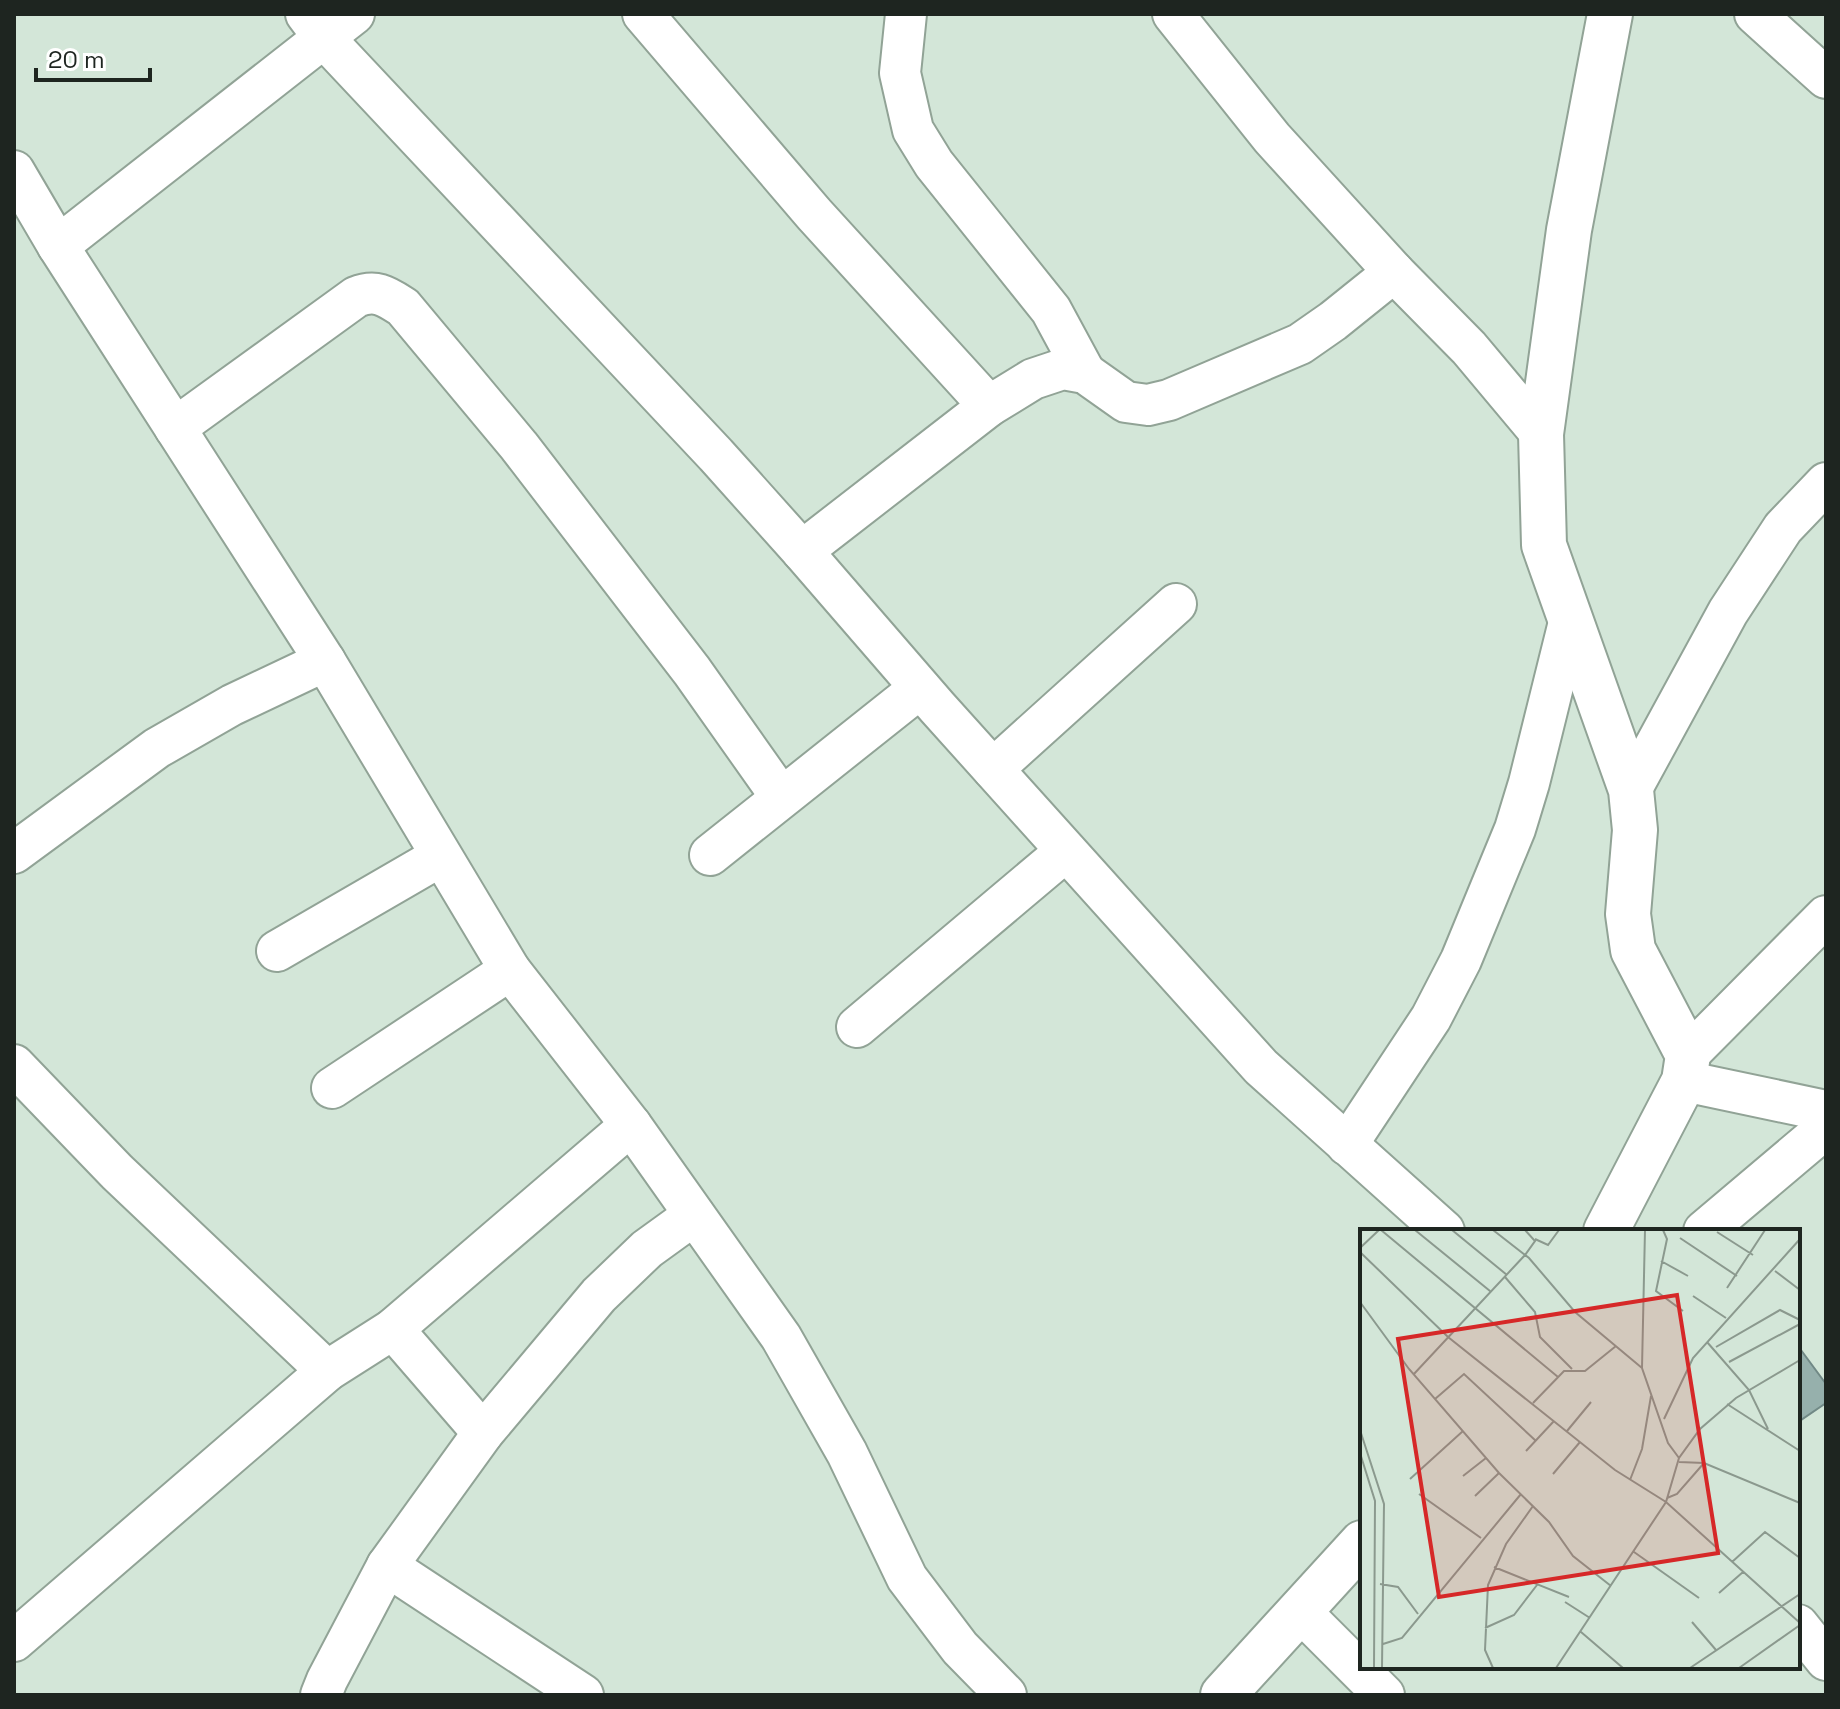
<svg xmlns="http://www.w3.org/2000/svg" width="1840" height="1709" font-family="'Space Grotesk',sans-serif">
  <style>
    .building { fill: #96b0ac; stroke: #718986; stroke-width: 2 }
    .lines { fill: none; stroke-linecap: round; stroke-linejoin: round }
    .street-casing { stroke: #91a396; stroke-width: 44 }
    .secondary-casing { stroke: #91a396; stroke-width: 48 }
    .street { stroke: #fff; stroke-width: 40 }
    .secondary { stroke: #fff; stroke-width: 44 }
    .inset-road { fill: none; stroke: #8b998e; stroke-width: 2 }
    .view { fill: #d62828; fill-opacity: 0.15; stroke: #d62828; stroke-width: 4 }
    .inset-edge { fill: none; stroke: #1e2520; stroke-width: 4 }
  </style>
  <rect width="100%" height="100%" fill="#d3e6d8"/>
  <!-- building -->
  <polygon class="building" points="1798,1346 1826,1384 1826,1403 1798,1422"/>
  <g class="lines">
    <!-- street casing -->
    <g class="street-casing">
      <g id="street">
        <polyline points="306,14 324,38 716,455 802,551 937,707 1261,1067 1444,1231"/>
        <polyline points="643,14 814,214 989,406"/>
        <polyline points="906,14 900,73 913,130 934,164 1051,310 1085,373"/>
        <polyline points="1173,14 1272,138 1394,272 1469,348 1541,434"/>
        <polyline points="1755,14 1826,78"/>
        <polyline points="14,171 58,246 325,661 510,970 631,1125 781,1337 847,1453 907,1578 960,1648 1006,1695"/>
        <polyline points="58,246 354,14"/>
        <path d="M175 428 356 297C376 289 386 296 403 307L519 446 692 671 781 797"/>
        <polyline points="802,551 989,406 1033,379 1063,369 1085,373 1126,402 1148,405 1169,400 1300,344 1333,321 1394,272"/>
        <polyline points="993,769 1176,604"/>
        <polyline points="1631,790 1728,612 1783,528 1826,483"/>
        <polyline points="14,853 157,748 232,705 325,661"/>
        <polyline points="710,855 920,688"/>
        <polyline points="277,951 441,856"/>
        <polyline points="857,1027 1066,851"/>
        <polyline points="1688,1055 1826,916"/>
        <polyline points="14,1065 117,1172 327,1371"/>
        <polyline points="1684,1081 1826,1111"/>
        <polyline points="332,1088 510,970"/>
        <polyline points="1347,1145 1431,1018 1461,960 1515,829 1529,783 1570,618"/>
        <polyline points="1704,1231 1826,1128"/>
        <polyline points="393,1329 483,1433"/>
        <polyline points="387,1566 583,1695"/>
        <polyline points="1301,1612 1384,1695"/>
        <polyline points="1798,1625 1826,1660"/>
        <polyline points="14,1641 327,1371 393,1329 631,1125"/>
        <polyline points="321,1695 327,1680 387,1566 483,1433 599,1295 647,1249 694,1215"/>
      </g>
    </g>
    <!-- secondary casing -->
    <g class="secondary-casing">
      <g id="secondary">
        <polyline points="1606,1231 1684,1081 1688,1055 1633,950 1628,914 1635,830 1631,790 1544,545 1541,434 1569,230 1610,14"/>
        <polyline points="1223,1695 1362,1543"/>
      </g>
    </g>
    <!-- street -->
    <use href="#street" class="street"/>
    <!-- secondary -->
    <use href="#secondary" class="secondary"/>
  </g>
  <!-- overview -->
  <g transform="translate(1360 1229)">
    <rect width="440" height="440" fill="#d3e6d8"/>
    <path class="inset-road" d="M21 1 198 148M55 1 130 62M92 1 147 46M133 1 169 29 215 83 282 139M285 1 282 139 308 214 319 229M303 1 307 10 296 62 323 82M357 3 393 26M320 9 377 47M175 10 188 16 199 1M0 19 19 1M0 23 88 108 255 241 306 273 440 394M301 32 328 47M415 42 440 61M145 48 175 83 180 108 212 140M367 59 405 1M333 67 366 89M0 73 49 140 139 244 189 293 213 327 251 357M347 113 389 161 408 200M356 118 420 81 440 91M369 133 440 95M53 146 165 26 175 12 165 1M75 170 104 145 176 212M173 174 204 142H225L256 117M367 175 440 222M304 190 333 129 440 10M0 201 24 275 22 439M207 202 231 173M166 222 194 192M0 224 15 272 14 439M319 233 344 234 440 274M193 245 220 213M103 247 126 229M50 250 103 202M270 251 282 220 291 167M59 265 121 309M115 267 139 244M307 269 317 265 344 234M274 323 339 369M372 333 405 303 440 329M134 338 209 368M20 355 38 358 58 385M359 364 383 343M205 373 230 389M332 393 356 421M125 399 154 386 177 356M221 403 263 439M23 415 42 409 161 265M133 439 125 421 128 356 146 315 173 277M196 439 306 273 319 229 340 200 376 169 440 131M330 439 440 365M379 439 440 396"/>
    <path class="view" d="M317 66 358 324 79 368 38 110Z"/>
    <rect width="440" height="440" class="inset-edge"/>
  </g>
  <!-- border -->
  <rect width="1840" height="1709" fill="none" stroke="#1e2520" stroke-width="32"/>
  <!-- scale -->
  <path d="M36 68v12h114v-12" fill="none" stroke="#1e2520" stroke-width="4"/>
  <text x="48" y="68" font-size="24" fill="#1e2520" stroke="#ffffff" stroke-width="6" paint-order="stroke">20 m</text>
</svg>
